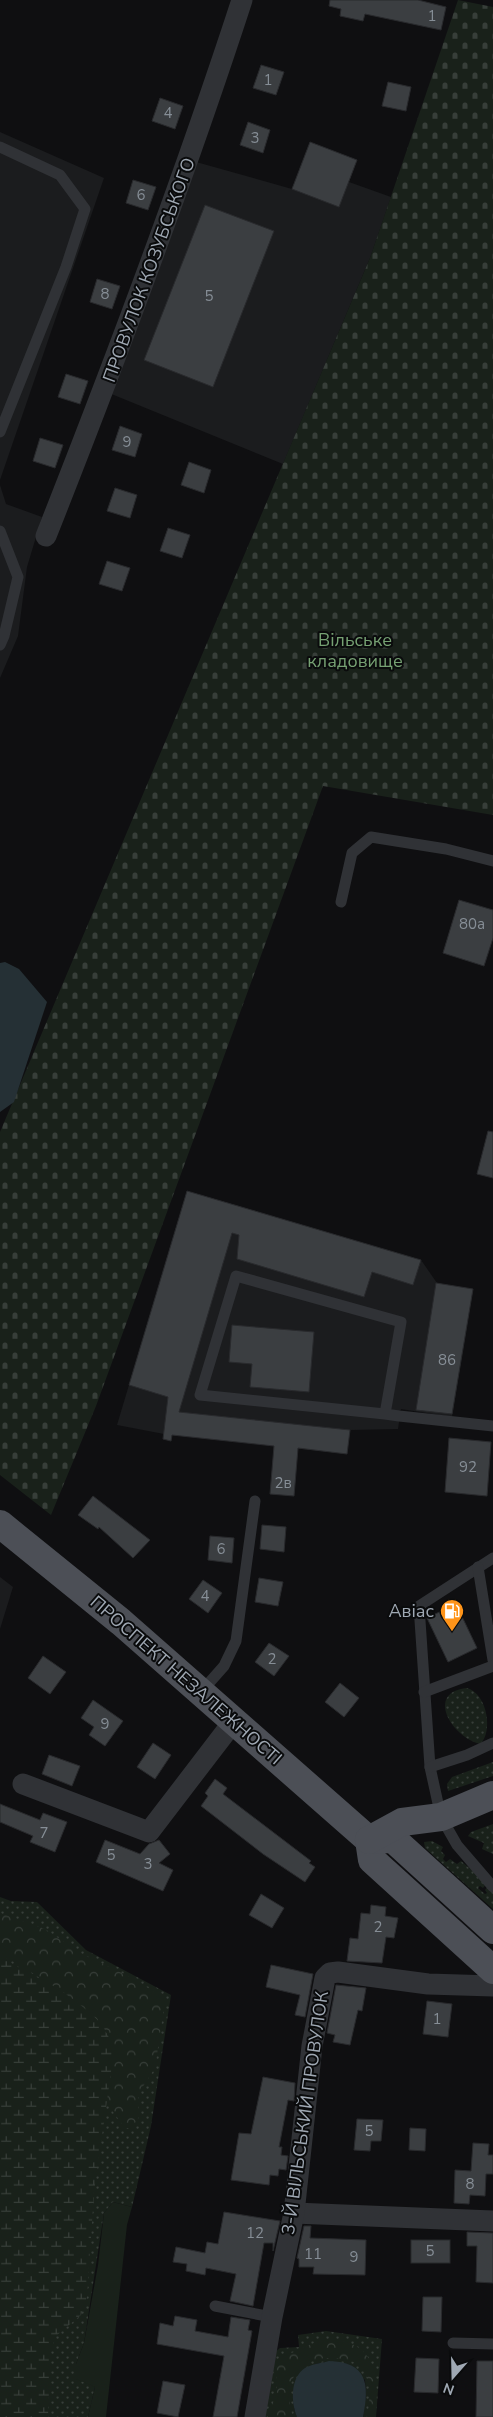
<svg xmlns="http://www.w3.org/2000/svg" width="493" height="2417" font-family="'Nunito Sans',sans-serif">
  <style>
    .built { fill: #1b1c1e }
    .grass { fill: url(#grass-dots) }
    .forest { fill: url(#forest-crowns) }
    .wetland { fill: url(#wetland-marsh) }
    .cemetery { fill: url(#cemetery-stones) }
    .green { fill: #19211a }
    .water { fill: #253035 }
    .building { fill: #3b3e41; stroke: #292a2d }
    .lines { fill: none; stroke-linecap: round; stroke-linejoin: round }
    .lane { stroke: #303236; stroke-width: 11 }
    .street { stroke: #303236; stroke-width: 21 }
    .primary { stroke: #4c4f56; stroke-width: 28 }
    .labels { text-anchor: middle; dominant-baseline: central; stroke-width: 4; stroke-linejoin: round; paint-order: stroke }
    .number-label { font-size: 15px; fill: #868e96 }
    .street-label { font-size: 18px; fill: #9fa8b3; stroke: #0a0b0c }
    .park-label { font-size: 18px; fill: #76a173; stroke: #0a0b0c }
    .poi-label { font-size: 18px; fill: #9fa8b3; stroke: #0a0b0c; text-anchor: end }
  </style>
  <defs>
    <pattern id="grass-dots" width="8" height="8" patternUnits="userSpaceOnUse" patternTransform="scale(1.25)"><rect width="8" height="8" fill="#19211a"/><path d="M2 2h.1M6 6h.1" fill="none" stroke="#373e39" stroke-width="1.8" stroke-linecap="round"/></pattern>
    <pattern id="forest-crowns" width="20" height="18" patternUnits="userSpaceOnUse" patternTransform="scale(1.25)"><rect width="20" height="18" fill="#19211a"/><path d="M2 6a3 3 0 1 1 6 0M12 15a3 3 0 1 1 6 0" fill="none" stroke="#373e39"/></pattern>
    <pattern id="wetland-marsh" width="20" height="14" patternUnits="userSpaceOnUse" patternTransform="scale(1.25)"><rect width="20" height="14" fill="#19211a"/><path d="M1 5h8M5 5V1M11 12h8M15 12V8" fill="none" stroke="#373e39"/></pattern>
    <pattern id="cemetery-stones" width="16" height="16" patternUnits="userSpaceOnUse" patternTransform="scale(1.25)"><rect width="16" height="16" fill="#19211a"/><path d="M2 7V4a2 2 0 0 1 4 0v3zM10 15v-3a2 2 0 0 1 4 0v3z" fill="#373e39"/></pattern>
  </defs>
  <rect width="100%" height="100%" fill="#0f0f11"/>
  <!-- built -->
  <g class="built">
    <polygon points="0,132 104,178 0,480"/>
    <polygon points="310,142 357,160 349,182 391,197 370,258 283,464 104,391 189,160 292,189"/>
    <polygon points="0,485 6,504 42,517 27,567 18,636 0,678"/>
    <polygon points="187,1191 421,1260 437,1283 473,1289 452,1417 401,1409 398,1429 350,1430 347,1454 164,1434 117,1425"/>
    <polygon points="0,1577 13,1587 0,1629"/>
  </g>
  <!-- grass -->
  <g class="grass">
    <path d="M467 1688C488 1694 493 1733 480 1744 451 1737 425 1692 467 1688Z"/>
    <polygon points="493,1762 493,1776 448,1791 447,1784 452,1777"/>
    <polygon points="493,1824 493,1854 482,1849 484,1843 468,1836 471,1832"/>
    <polygon points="432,1841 443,1847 441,1851 445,1855 443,1859 446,1862 450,1859 457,1864 461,1861 487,1883 483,1888 480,1886 478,1888 485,1894 487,1893 485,1890 489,1885 493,1890 493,1909 425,1848 424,1842"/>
    <polygon points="0,1897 11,1901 37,1902 86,1950 171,1995 151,2126 132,2207 113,2202 104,2213 84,2343 76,2364 95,2387 88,2417 0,2417"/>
    <path d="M326 2331 382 2339 376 2417H363L366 2394 365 2380C345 2364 343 2358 316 2364L294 2408 297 2417H264L275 2352 280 2348 299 2347 298 2335Z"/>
  </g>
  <!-- forest -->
  <g class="forest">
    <path d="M0 1913 45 1929 82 1954 126 1975 155 1992 165 2001 155 2068 142 2088 138 2099 139 2117 132 2128H125C119 2119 110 2110 107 2099 102 2077 113 2055 107 2034 101 2012 32 1973 11 1960L0 1957Z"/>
    <path d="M323 2339C376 2339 379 2373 376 2417H367C370 2404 372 2379 362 2368 358 2362 348 2360 342 2359 301 2353 281 2378 293 2417H268C269 2408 274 2403 276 2395 279 2382 273 2371 278 2359Z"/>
  </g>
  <!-- wetland -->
  <polygon class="wetland" points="0,1957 62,1991 93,2016 108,2035 113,2058 94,2192 87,2297 81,2315 56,2336 51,2350 48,2417 0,2417"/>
  <!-- cemetery -->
  <polygon class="cemetery" points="458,0 493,7 493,815 323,786 96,1406 51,1515 0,1475 0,1132 370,258"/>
  <!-- green -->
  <polygon class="green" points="113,2202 132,2207 127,2225 106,2417 88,2417 95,2387 76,2379 76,2364 84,2343 98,2265 104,2213"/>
  <!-- water -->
  <g class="water">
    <polygon points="5,962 19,969 47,1002 14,1102 0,1112 0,963"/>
    <path d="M329 2361C367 2362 370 2384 363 2417H297C291 2402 290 2378 305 2368 312 2364 322 2363 329 2361Z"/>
  </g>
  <!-- building -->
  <g class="building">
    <polygon points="330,0 418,0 446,7 441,30 365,14 363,21 340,16 341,9 329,6"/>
    <polygon points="261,65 284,72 276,95 253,88"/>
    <polygon points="388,82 411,87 406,111 382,106"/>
    <polygon points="160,98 183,106 175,129 152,121"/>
    <polygon points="248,122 270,130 263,153 240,145"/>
    <polygon points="310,142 357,160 339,207 292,189"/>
    <polygon points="133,180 156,187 148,210 126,203"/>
    <polygon points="205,205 274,231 213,387 144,360"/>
    <polygon points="97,279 120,286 112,309 90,302"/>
    <polygon points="66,374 88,381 80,404 58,397"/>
    <polygon points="120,426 142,434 135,457 112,450"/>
    <polygon points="40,438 63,445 55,468 33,461"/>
    <polygon points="189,462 211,470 204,493 181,485"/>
    <polygon points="115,488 137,495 130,518 107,511"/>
    <polygon points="168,528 190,535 182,558 160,551"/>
    <polygon points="107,561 130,568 122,591 99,584"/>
    <polygon points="459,900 493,910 493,938 484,966 443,953"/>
    <polygon points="488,1131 493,1132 493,1178 477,1174"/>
    <polygon points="187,1191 421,1260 413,1285 372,1272 364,1297 237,1259 239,1235 232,1233 179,1412 350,1430 347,1454 298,1448 294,1496 270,1494 274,1446 172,1435 171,1441 163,1439 168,1397 129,1385"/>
    <polygon points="436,1283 473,1289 452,1414 416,1410"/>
    <polygon points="232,1325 314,1332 309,1392 250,1387 252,1364 229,1362"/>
    <polygon points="449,1438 491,1442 487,1496 445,1492"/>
    <polygon points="93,1496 150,1540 133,1558 99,1527 98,1529 78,1515"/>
    <polygon points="262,1525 286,1527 284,1552 260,1549"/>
    <polygon points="210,1536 234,1538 232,1563 208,1560"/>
    <polygon points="259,1578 283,1582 278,1606 255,1602"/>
    <polygon points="203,1580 222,1593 208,1613 189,1599"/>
    <polygon points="456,1604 477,1648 448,1662 427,1618"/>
    <polygon points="269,1643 289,1656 274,1676 255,1662"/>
    <polygon points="43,1656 66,1672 50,1694 28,1678"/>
    <polygon points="340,1683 359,1698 344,1717 325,1702"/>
    <polygon points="93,1700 123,1721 105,1746 89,1735 94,1727 81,1718"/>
    <polygon points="153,1743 171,1755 155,1779 137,1767"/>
    <polygon points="49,1755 80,1766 72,1786 42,1774"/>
    <polygon points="215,1779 227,1788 223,1794 311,1861 309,1863 315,1867 305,1882 263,1854 201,1806 208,1796 205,1793"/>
    <polygon points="0,1804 40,1820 43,1813 67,1822 55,1852 30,1842 33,1836 0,1822"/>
    <polygon points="105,1840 140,1854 149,1844 159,1840 170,1854 159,1863 173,1870 163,1891 96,1862"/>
    <polygon points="261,1894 284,1908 272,1928 249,1915"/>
    <polygon points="371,1905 386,1907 385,1916 398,1918 394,1938 386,1937 382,1963 347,1961 350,1938 358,1939 361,1913 370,1914"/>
    <polygon points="271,1965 313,1974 305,2017 295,2015 300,1995 266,1987"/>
    <polygon points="336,1985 366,1988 362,2011 358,2010 350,2045 333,2042 335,2035 327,2033"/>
    <polygon points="427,2001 452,2004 448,2037 423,2034"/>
    <polygon points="263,2077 295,2083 294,2101 288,2100 279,2147 282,2147 281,2155 288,2156 286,2170 279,2169 278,2176 270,2175 269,2185 231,2180 239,2133 251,2134"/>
    <polygon points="357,2119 383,2120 381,2141 371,2141 370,2151 354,2150"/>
    <polygon points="410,2128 426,2129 425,2151 409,2150"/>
    <polygon points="473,2143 489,2144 488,2155 493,2155 493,2174 486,2174 485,2196 470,2195 469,2204 454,2203 455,2170 471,2171"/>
    <polygon points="224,2212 280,2221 273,2251 273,2243 264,2243 253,2306 230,2301 236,2274 206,2268 205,2275 186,2271 187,2264 173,2262 176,2247 205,2253 207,2242 218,2244"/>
    <polygon points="304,2226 311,2226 310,2238 366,2240 365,2275 313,2274 314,2267 299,2267 299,2259 297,2258"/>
    <polygon points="467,2232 493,2233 493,2283 476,2282 477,2246 467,2246"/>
    <rect x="411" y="2240" width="39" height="23"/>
    <polygon points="423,2297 442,2297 441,2332 422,2331"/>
    <polygon points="175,2316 197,2320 195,2331 228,2337 231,2317 250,2320 248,2330 252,2331 237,2417 213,2417 224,2356 157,2344 160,2323 173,2326"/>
    <polygon points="416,2358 439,2359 438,2393 414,2392"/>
    <polygon points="477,2361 493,2361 493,2417 476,2417"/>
    <polygon points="163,2381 185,2385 178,2417 157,2413"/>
  </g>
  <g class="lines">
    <!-- lane -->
    <g class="lane">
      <polyline points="0,147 60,175 85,209 66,267 0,432"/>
      <polyline points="0,531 18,577 4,636 0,645"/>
      <polyline points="341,902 352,853 371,837 446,849 493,861"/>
      <polyline points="385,1414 401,1322 236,1276 200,1395 385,1414 399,1416 493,1426"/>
      <polyline points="493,1558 419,1606 430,1767 441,1817 457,1845 493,1887"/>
      <polyline points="478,1567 493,1660"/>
      <polyline points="201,1692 224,1666 236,1641 255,1501"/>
      <polyline points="424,1692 493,1666"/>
      <polyline points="430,1767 467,1755 493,1743"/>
      <polyline points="215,2306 272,2317"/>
      <polyline points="453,2343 493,2344"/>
    </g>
    <!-- street -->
    <g class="street">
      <path d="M46 536C116 359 183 181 242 0"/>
      <polyline points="23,1784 149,1832 234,1721"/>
      <polyline points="294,2213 493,2221"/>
      <polyline points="255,2417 272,2317 294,2213 312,2046 325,1978 330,1973 338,1972 428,1984 493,1986"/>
    </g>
    <!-- primary -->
    <g class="primary">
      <polyline points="0,1524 121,1622 369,1840"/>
      <polyline points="369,1840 372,1860 493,1970"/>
      <polyline points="369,1840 393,1839 493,1930"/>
      <polyline points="369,1840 402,1822 441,1817 493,1795"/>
    </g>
  </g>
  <!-- icons -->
  <defs>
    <g id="fuel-pin" transform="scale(1.25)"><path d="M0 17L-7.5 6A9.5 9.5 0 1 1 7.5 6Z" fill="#ff9419" stroke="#0a0b0c"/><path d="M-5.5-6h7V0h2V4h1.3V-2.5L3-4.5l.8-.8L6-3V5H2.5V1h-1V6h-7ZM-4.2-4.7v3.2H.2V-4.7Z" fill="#fff"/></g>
  </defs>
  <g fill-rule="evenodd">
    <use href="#fuel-pin" x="452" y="1611"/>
  </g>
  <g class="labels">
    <!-- number labels -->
    <g class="number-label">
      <text x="432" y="16">1</text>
      <text x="268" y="80">1</text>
      <text x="168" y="113">4</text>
      <text x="255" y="138">3</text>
      <text x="141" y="195">6</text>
      <text x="105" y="294">8</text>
      <text x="209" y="296">5</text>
      <text x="127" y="442">9</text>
      <text x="472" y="924">80а</text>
      <text x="447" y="1360">86</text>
      <text x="468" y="1467">92</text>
      <text x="283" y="1483">2в</text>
      <text x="221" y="1549">6</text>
      <text x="205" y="1596">4</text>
      <text x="272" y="1659">2</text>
      <text x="105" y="1724">9</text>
      <text x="44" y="1833">7</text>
      <text x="111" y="1855">5</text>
      <text x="148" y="1864">3</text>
      <text x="378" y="1927">2</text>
      <text x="437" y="2019">1</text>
      <text x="369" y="2131">5</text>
      <text x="470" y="2184">8</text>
      <text x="255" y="2233">12</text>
      <text x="430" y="2251">5</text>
      <text x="313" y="2254">11</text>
      <text x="354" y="2257">9</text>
    </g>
    <!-- street labels -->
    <g class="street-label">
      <text transform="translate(149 270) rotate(-70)">ПРОВУЛОК КОЗУБСЬКОГО</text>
      <text transform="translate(186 1680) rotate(41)">ПРОСПЕКТ НЕЗАЛЕЖНОСТІ</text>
      <text transform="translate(305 2113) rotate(-82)">3-Й ВІЛЬСЬКИЙ ПРОВУЛОК</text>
    </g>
    <!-- park labels -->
    <g class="park-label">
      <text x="355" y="640">Вільське<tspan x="355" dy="21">кладовище</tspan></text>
    </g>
    <!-- poi labels -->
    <g class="poi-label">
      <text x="434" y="1611">Авіас</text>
    </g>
  </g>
  <!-- north arrow -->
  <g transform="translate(453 2377) rotate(200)" stroke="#0a0b0c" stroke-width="4" paint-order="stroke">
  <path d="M0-4L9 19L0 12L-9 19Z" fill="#9fa8b3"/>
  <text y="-8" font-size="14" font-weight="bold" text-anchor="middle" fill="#9fa8b3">N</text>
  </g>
</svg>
